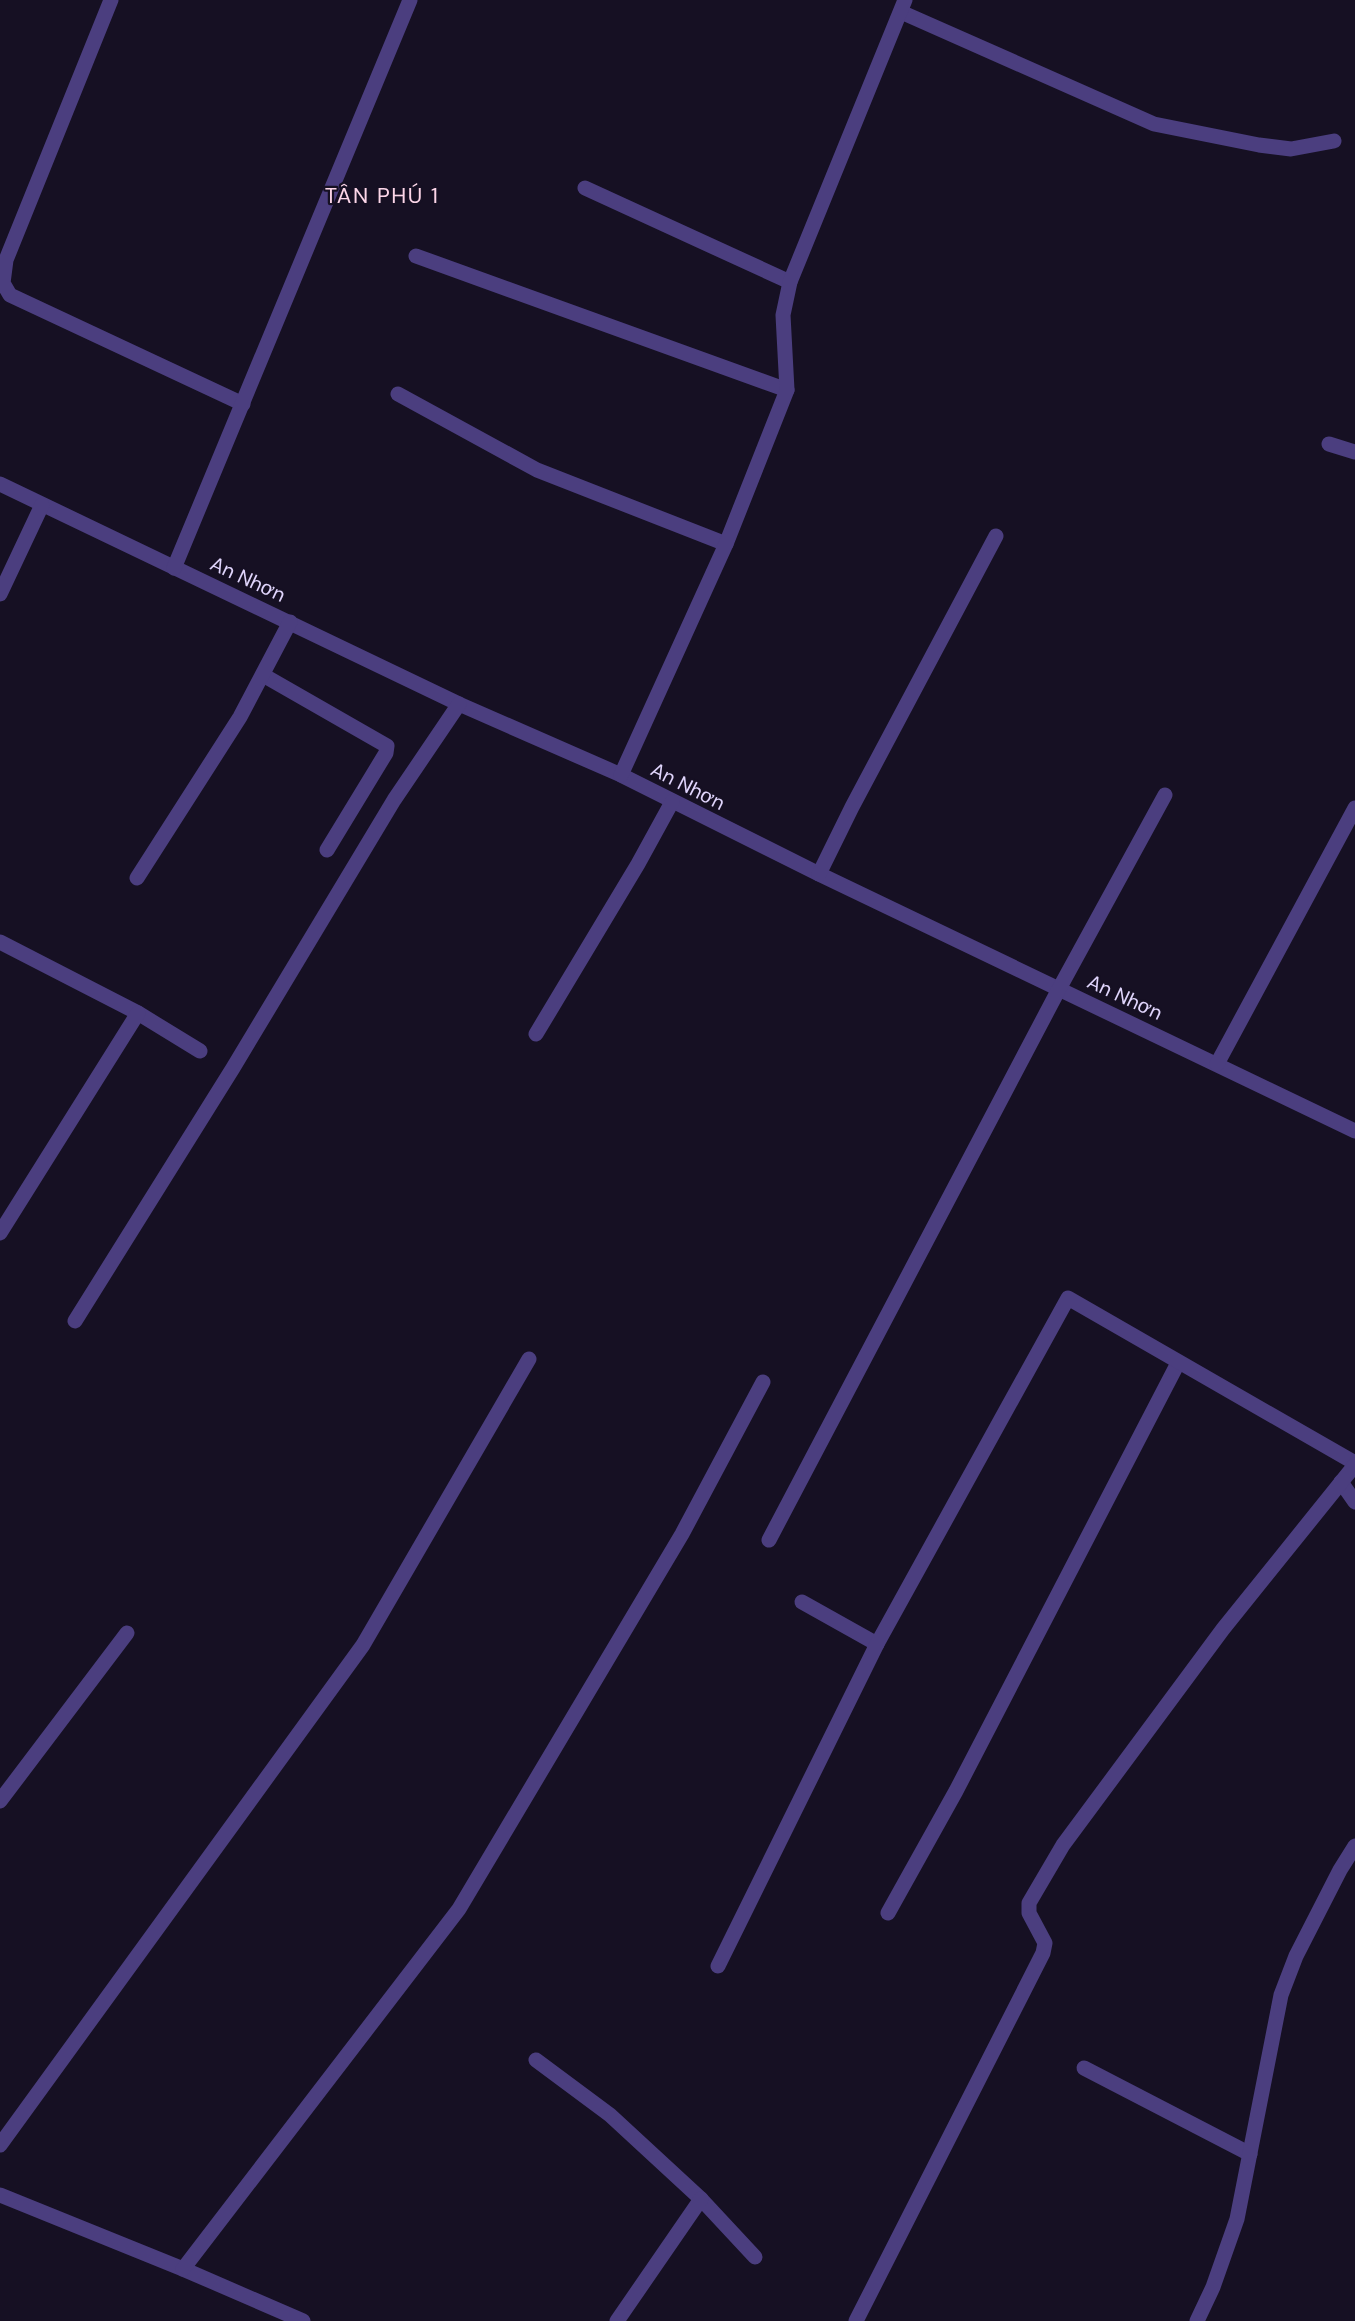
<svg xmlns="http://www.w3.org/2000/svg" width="1355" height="2321" font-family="'DM Sans',sans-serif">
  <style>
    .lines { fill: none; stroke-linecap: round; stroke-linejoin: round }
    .minor { stroke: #4b3e7f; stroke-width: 15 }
    .labels { text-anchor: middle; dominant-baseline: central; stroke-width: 4.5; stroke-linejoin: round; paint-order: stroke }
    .street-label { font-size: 20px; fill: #e0d5fc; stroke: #161023 }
    .quarter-label { font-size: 22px; letter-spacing: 1.5px; fill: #fcd6e8; stroke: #161023 }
  </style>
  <rect width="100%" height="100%" fill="#161023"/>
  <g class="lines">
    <!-- minor -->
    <g class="minor">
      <polyline points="111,0 6,260 3,283 10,295 243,404"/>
      <polyline points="901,12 1154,124 1259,145 1291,149 1334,141"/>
      <polyline points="585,188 790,282"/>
      <polyline points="416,256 787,390"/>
      <polyline points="398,394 537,470 726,544"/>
      <polyline points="1329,444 1355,452"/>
      <polyline points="0,484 459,704 621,775 819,874 1355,1131"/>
      <polyline points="174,568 410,0"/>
      <polyline points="0,594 42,505"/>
      <polyline points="263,675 387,746 386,753 327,850"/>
      <polyline points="621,775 726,544 787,390 783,315 790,282 905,0"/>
      <polyline points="819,874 852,807 996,536"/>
      <polyline points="137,878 240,717 290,622"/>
      <polyline points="0,942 138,1013 200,1051"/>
      <polyline points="536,1034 638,864 672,802"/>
      <polyline points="1217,1064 1355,808"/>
      <polyline points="0,1233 138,1013"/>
      <polyline points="75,1321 233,1068 394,800 459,704"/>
      <polyline points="1341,1482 1355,1502"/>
      <polyline points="769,1540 1059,989 1165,795"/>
      <polyline points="802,1602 877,1644"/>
      <polyline points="0,1801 127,1633"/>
      <polyline points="888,1913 956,1791 1178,1363"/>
      <polyline points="718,1966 877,1644 1068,1298 1355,1463"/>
      <polyline points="536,2060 610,2115 701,2199 755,2257"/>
      <polyline points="1084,2068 1250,2154"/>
      <polyline points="0,2145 363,1645 529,1359"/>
      <polyline points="0,2195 183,2269 303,2321"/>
      <polyline points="183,2269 459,1909 682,1534 763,1382"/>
      <polyline points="617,2321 701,2199"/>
      <polyline points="856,2321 1043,1953 1045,1943 1029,1913 1029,1903 1063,1845 1223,1629 1355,1465"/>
      <polyline points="1197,2321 1213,2287 1237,2219 1281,1995 1296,1956 1340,1870 1355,1846"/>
    </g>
  </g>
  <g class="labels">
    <!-- street labels -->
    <g class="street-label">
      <text transform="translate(248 579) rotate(25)">An Nhơn</text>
      <text transform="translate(688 786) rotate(27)">An Nhơn</text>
      <text transform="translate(1125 997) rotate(25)">An Nhơn</text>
    </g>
    <!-- quarter labels -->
    <g class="quarter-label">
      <text x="382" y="195">TÂN PHÚ 1</text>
    </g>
  </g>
</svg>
